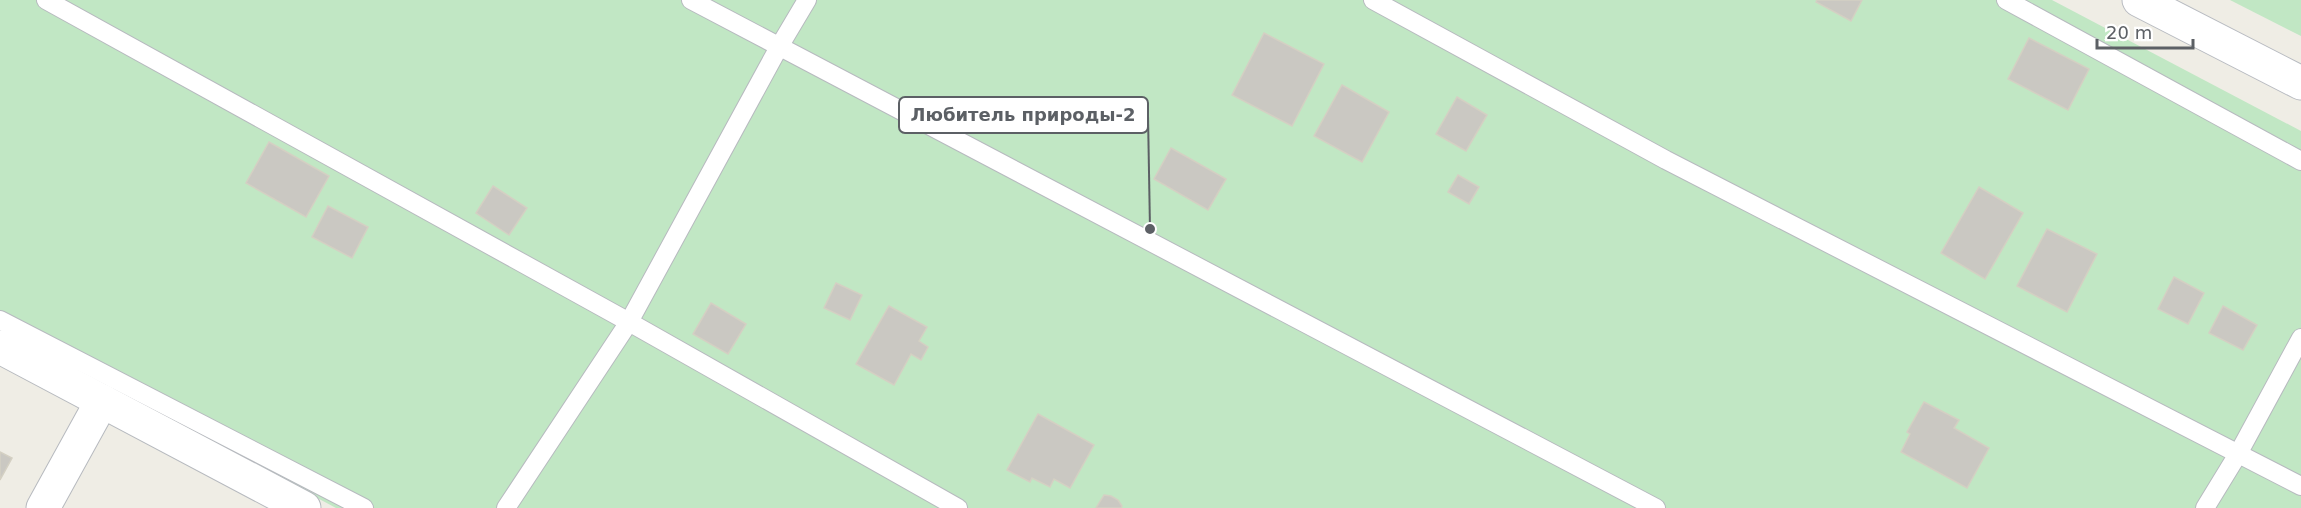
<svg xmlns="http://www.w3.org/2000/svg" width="2301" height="508" font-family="'DejaVu Sans',sans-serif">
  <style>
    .green { fill: #c1e7c4 }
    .building { fill: #cac8c2; stroke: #d4d0c3; stroke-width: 1.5 }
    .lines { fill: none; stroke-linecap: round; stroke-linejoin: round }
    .lane-casing { stroke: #b7babf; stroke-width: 20 }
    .street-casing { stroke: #b7babf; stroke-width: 35 }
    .secondary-casing { stroke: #b8bbc1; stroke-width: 35 }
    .lane { stroke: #fff; stroke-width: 18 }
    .street { stroke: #fff; stroke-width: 33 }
    .secondary { stroke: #fff; stroke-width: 33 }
    .leader { fill: none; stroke: #5c6065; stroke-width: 2 }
    .callout-dot { fill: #5c6065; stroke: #fff; stroke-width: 2 }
    .callout { fill: #fff; stroke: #5c6065; stroke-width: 2 }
    .callout-label { font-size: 18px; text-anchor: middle; font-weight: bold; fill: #5c6065 }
  </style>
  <rect width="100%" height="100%" fill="#efede5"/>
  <!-- green -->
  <g class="green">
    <polygon points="0,0 2052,0 2301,131 2301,508 336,508 0,328"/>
    <polygon points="2230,0 2301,0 2301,36"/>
  </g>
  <!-- building -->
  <g class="building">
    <polygon points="1817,0 1862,0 1851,21 1816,2"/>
    <polygon points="1264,33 1324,64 1292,126 1232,95"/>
    <polygon points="2029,38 2089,69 2068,110 2008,79"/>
    <polygon points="1342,85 1389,112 1362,162 1314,136"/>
    <polygon points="1457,97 1487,115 1466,151 1436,134"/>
    <polygon points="269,142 329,176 306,217 246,183"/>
    <polygon points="1171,148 1226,179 1208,210 1154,179"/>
    <polygon points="1458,175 1479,187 1469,204 1448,192"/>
    <polygon points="493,186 527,208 509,235 476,213"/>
    <polygon points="1979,187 2023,213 1985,279 1941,253"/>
    <polygon points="328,206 368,227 352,258 312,237"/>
    <polygon points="2047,229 2097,254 2067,312 2017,286"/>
    <polygon points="2174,277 2204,293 2188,324 2158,309"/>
    <polygon points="836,283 862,295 850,320 824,308"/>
    <polygon points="711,303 746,324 728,354 693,334"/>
    <polygon points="889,306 927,327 919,341 928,347 921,360 911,354 894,385 856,364"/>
    <polygon points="2223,306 2257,325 2243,350 2209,333"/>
    <polygon points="1924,402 1959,420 1954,428 1989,448 1967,488 1901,452 1910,434 1907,432"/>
    <polygon points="1038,414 1094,445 1070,488 1054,479 1050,487 1032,478 1030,482 1007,470"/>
    <polygon points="0,452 12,458 0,480"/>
    <polygon points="1104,495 1111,496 1118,500 1122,506 1121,508 1096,508"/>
  </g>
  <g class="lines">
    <!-- lane casing -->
    <g class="lane-casing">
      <g id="lane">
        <polyline points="46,0 629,322 958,508"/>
        <polyline points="691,0 1656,508"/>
        <polyline points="1373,0 1666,160 2301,486"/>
        <polyline points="2006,0 2301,161"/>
        <polyline points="0,320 364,508"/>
        <polyline points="506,508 629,322 779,47 807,0"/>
        <polyline points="2205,508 2238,454 2301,338"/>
      </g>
    </g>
    <!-- street casing -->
    <g class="street-casing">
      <g id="street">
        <polyline points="0,347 304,508"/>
        <polyline points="43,508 102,401"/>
      </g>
    </g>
    <!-- secondary casing -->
    <g class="secondary-casing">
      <polyline id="secondary" points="2139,0 2301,83"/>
    </g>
    <!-- lane -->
    <use href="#lane" class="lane"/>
    <!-- street -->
    <use href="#street" class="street"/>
    <!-- secondary -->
    <use href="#secondary" class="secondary"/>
  </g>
  <!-- callouts -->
  <path class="leader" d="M1150 229L1148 115"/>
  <circle class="callout-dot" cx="1150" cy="229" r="6"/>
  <rect class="callout" x="899" y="97" width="249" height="36" rx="6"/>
  <g class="callout-label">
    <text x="1023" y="121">Любитель природы-2</text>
  </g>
  <!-- scale -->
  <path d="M2097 39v9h96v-9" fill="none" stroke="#5c6065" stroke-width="3"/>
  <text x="2106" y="39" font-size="18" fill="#5c6065" stroke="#ffffff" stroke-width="4.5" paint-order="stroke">20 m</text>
</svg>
